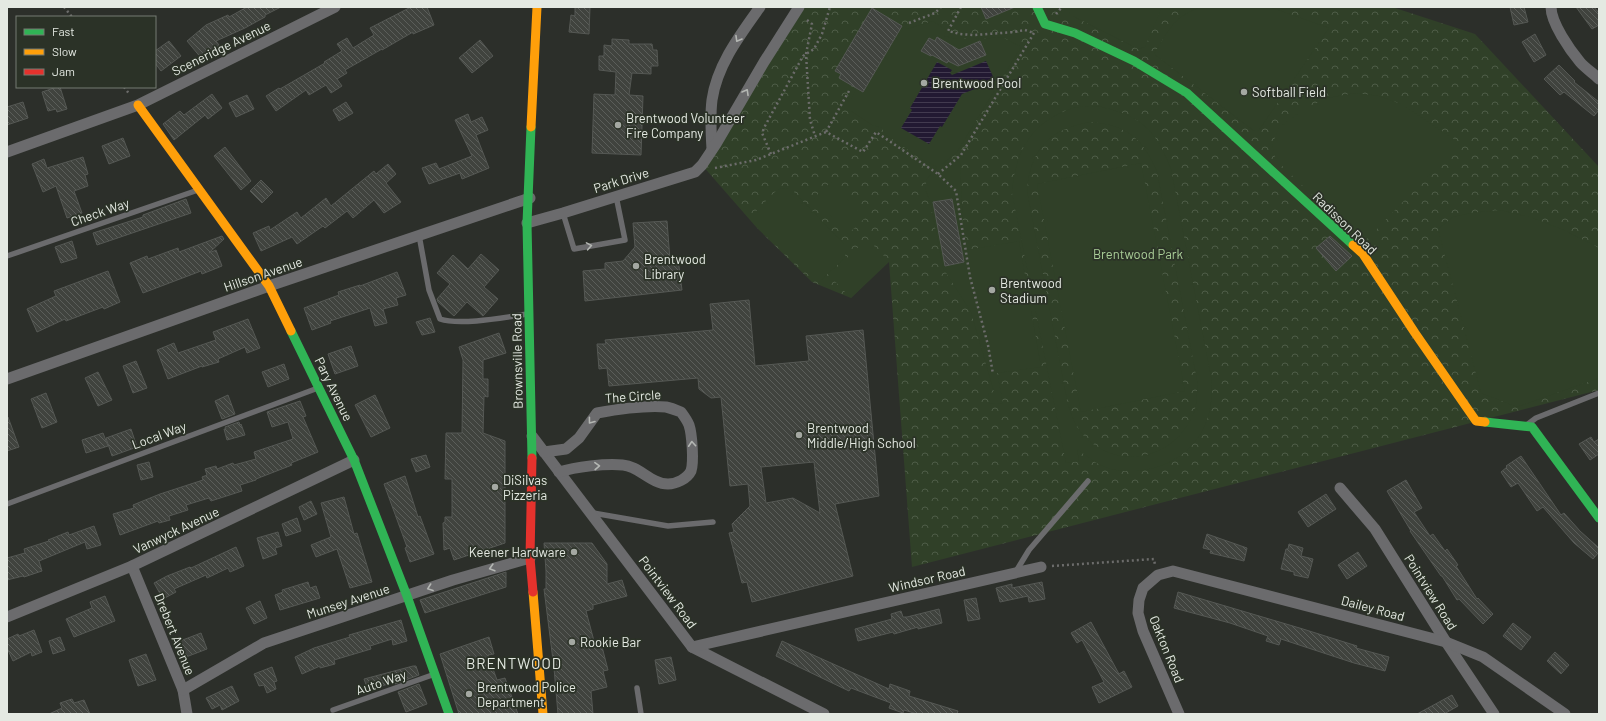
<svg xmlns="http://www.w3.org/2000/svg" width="1606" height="721" font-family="Barlow,sans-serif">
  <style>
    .park { fill: url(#park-crowns) }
    .pitch { fill: #304028; fill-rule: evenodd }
    .water { fill: url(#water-rules) }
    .building { fill: url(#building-back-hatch); stroke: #555854; fill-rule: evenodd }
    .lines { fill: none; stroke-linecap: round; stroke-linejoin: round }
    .path { stroke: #6c6c6b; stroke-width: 2.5; stroke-dasharray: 2 3; stroke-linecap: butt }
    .lane { stroke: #6b6b6d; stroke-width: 5.5 }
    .street { stroke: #6b6b6d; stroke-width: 11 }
    .fast { stroke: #30b455; stroke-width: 9 }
    .slow { stroke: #ff9f0a; stroke-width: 9 }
    .jam { stroke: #e5322d; stroke-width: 9 }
    .oneway { stroke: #b4b7b3 }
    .poi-dot { fill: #a4a8a2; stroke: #2b3227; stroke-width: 1.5 }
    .labels { text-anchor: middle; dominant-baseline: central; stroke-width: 3.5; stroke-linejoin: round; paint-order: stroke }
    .street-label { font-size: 13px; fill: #e4e9e2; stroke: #2b3227 }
    .poi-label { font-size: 13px; fill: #e4e9e2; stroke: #2b3227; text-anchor: start }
    .park-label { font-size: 13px; fill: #a9cd97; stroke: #2b3227 }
    .quarter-label { font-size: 15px; letter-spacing: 1px; fill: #e4e9e2; stroke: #2b3227 }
  </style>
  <defs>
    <pattern id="park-crowns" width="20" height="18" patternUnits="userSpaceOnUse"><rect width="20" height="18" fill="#304028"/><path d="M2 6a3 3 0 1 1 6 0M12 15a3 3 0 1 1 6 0" fill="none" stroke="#4e5c47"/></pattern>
    <pattern id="water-rules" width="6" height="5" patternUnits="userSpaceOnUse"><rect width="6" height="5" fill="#221932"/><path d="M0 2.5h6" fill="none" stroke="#423a4f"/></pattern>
    <pattern id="building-back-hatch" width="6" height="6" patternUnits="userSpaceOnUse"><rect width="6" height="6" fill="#40433e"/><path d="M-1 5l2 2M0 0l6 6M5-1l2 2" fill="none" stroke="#5b5e5a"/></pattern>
  </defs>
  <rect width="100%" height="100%" fill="#2c2f2a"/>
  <!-- park -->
  <polygon class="park" points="804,7 1392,7 1475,34 1599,167 1599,390 912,567 889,262 851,298 812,282 757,228 702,165"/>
  <!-- pitch -->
  <g class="pitch">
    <polygon points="1072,7 1162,7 1145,47 1138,49 1069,14"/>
    <path d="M1201 7H1270L1329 28 1259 130 1254 131 1154 54C1168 31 1174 16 1201 7Z"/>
    <polygon points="872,8 907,29 933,21 946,30 944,36 957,39 980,39 1002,37 1021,47 957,152 942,164 948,162 960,162 963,227 967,250 1019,241 1041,367 997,373 1003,403 990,404 988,394 994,392 971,312 943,268 930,201 925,189 927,179 937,167 929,162 923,160 885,134 882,128 872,125 851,111 851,100 857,88 839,78 841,74 835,71"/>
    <polygon points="1356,93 1379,96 1401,104 1460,143 1366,240 1357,238 1276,160 1272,145 1279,128 1301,111 1327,98"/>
    <path d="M1098 106C1141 116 1155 128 1171 169L1212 382C1212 398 1211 413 1204 427 1188 462 1147 477 1111 469 1098 466 1087 456 1077 449L1079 461 1066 463 1012 193C1015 151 1031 122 1073 108 1081 106 1090 107 1098 106ZM1090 122C1127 125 1143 138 1157 172L1197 380C1197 393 1198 407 1191 419 1170 461 1115 470 1083 435 1075 426 1072 416 1068 405L1027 191C1030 150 1049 129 1090 122Z"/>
    <polygon points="1141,163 1185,391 1081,412 1037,184"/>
    <polygon points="831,182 865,218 848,234 814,198"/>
    <polygon points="782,188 789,189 793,191 844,244 846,252 844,259 821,280 814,280 755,221 755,214 757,210 777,190"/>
    <polygon points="1500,210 1533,218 1566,231 1599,248 1599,378 1517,407 1481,393 1438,229 1453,217 1471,213"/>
    <polygon points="867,239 889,261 851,298 829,275"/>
  </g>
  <!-- water -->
  <polygon class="water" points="986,61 995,81 962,94 942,127 940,126 929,144 901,128 912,110 910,108 937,62 952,70 950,73 952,75"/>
  <!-- building -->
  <g class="building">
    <polygon points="247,7 281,7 265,15 265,17 245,28 216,41 219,45 202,59 187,41 206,25 228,15 229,17"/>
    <polygon points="411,7 427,7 434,25 413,34 413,32 382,50 382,49 345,70 347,73 337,79 342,86 331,93 326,85 309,95 306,90 276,111 266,96 279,88 280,89 325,63 324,62 342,51 337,44 347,38 353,48 374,35 370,28"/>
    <polygon points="575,7 590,7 589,34 569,32 571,15 575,16"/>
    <polygon points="981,7 1015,7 986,19"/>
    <polygon points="1510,7 1524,7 1528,22 1514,25"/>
    <polygon points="1576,7 1594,7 1599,13 1599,25 1592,29"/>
    <polygon points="872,8 902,26 863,92 839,78 841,74 835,71"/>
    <polygon points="1535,34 1546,55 1534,62 1522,42"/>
    <polygon points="937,37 959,50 980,41 986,55 958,66 948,61 947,63 932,55 931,56 921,51 929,38 935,41"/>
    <polygon points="612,39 629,40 629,44 652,44 653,50 657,50 658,66 651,66 651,74 632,73 629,95 643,96 641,155 592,153 594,94 615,95 616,72 599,70 599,56 604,56 604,45 612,46"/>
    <polygon points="480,40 493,56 472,73 459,58"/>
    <polygon points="169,41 181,56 161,71 155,63 155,51"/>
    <polygon points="1559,65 1575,81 1574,82 1599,102 1599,110 1594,116 1564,92 1560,95 1544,79"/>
    <polygon points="57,87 60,87 67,109 57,112 56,109 48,111 42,92"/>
    <polygon points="212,94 222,108 208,119 205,115 174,140 163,124 180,111 184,115"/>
    <polygon points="247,95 254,109 236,117 229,103"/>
    <polygon points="23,102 28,118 7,125 7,107"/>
    <polygon points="346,102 353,113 339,121 333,110"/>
    <polygon points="468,114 471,122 482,117 488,130 476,135 489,168 462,179 460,173 429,184 422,168 436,163 439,169 472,156 455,120"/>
    <polygon points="123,138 130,156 109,164 102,146"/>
    <polygon points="225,147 251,181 241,190 214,156"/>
    <polygon points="83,157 88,174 85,175 88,186 74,191 82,213 67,218 56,186 43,192 32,164 44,159 47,168"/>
    <polygon points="388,164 396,174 386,183 401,202 384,213 374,200 353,218 347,211 325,228 323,226 297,244 292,237 261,251 253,233 269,226 270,230 297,212 301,218 326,198 331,206 374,171 376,174"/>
    <polygon points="261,180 273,192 262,203 250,191"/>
    <polygon points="186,199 191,213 97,245 93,233 143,217 143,215"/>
    <polygon points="952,199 964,262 945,266 933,202"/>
    <polygon points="667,221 670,260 678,259 682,290 585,301 583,271 605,269 605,263 623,261 635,247 633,223"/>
    <polygon points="222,236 224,239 209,253 216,250 222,266 202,274 201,271 143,293 130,263 147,256 148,259 178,248 179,252"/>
    <polygon points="1330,236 1352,256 1336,271 1316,248"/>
    <polygon points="72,241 77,258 61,263 55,247"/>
    <polygon points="481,254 499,270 484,287 498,299 483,316 467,302 454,316 438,302 437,299 450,284 437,273 453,255 468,269"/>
    <polygon points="108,271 120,302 104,309 103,307 66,321 65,319 37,332 27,309 56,296 54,291"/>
    <polygon points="397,272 406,295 396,298 398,305 383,309 387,323 375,326 370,308 330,321 331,323 312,330 304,308 339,295 338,292 360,285 360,286"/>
    <path d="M749 300 755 366 809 361 806 336 863 330 879 496 835 504 853 576 752 602 747 582 742 583 729 533 734 532 732 524 750 506 748 484 730 486 721 397 711 398 699 389 698 378 609 386 607 368 599 369 597 344H606L605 340 713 330 710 304ZM814 462 820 513 793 498 766 503 761 467Z"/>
    <polygon points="430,318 435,332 422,335 416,322"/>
    <polygon points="248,319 260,348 247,353 245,347 218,359 219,362 202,367 202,366 168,379 157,350 174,343 178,353 216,340 213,332"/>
    <polygon points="499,333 506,353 483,360 483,379 488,379 488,397 484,396 483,433 505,441 505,543 454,560 450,548 444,550 443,523 445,522 445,517 452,517 452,479 445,479 446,433 462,433 463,360 459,347"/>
    <polygon points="351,346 358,366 335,374 328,354"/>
    <polygon points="136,361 147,388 133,393 123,366"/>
    <polygon points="284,364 289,379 268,387 262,372"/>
    <polygon points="98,372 112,400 98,406 85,378"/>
    <polygon points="46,393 57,422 42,428 31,399"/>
    <polygon points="228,395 235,414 222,419 215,401"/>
    <polygon points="375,395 390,428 371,437 355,405"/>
    <polygon points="300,401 306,416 303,417 318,452 291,463 292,465 256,479 256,480 240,485 242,491 211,501 209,498 186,505 188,510 169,516 170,520 159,523 158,521 120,535 113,514 134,508 133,505 160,494 203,480 202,477 207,475 205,469 216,466 217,469 233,463 234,465 256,459 254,452 293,439 288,422 272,427 267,412"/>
    <polygon points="7,417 8,417 19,447 7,451"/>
    <polygon points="239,422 240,425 241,424 245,435 227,440 224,429 226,429 225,427"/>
    <polygon points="131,429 137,447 112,456 106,438"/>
    <polygon points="103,433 108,446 86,453 82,440"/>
    <polygon points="1591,437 1594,442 1599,439 1599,454 1590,460 1579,444"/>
    <polygon points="426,455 430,467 416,472 411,459"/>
    <polygon points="1521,456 1561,515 1564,513 1580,531 1599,548 1599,552 1593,559 1574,543 1543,507 1537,511 1518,483 1511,487 1501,472 1507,467 1506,466"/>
    <polygon points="149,462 153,477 141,480 137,465"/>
    <polygon points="405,476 418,517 420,516 434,554 410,562 405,548 407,547 384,484"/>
    <polygon points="1406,480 1422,508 1414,512 1430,536 1433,534 1445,551 1447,549 1458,565 1456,566 1477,599 1478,598 1493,614 1483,624 1459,599 1457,600 1442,576 1441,576 1410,531 1411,531 1387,491"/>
    <polygon points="1326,494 1336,509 1308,527 1298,512"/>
    <polygon points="344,497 354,534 357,533 372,582 350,588 337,549 316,557 311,545 331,537 321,503"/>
    <polygon points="311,501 317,514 304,520 299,507"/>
    <polygon points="297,518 301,531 286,536 282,524"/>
    <polygon points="94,526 101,545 87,549 85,542 39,561 42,571 24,577 23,576 7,580 7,558 25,553 24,549 49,541 48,540 68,532 69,535"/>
    <polygon points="278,532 282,546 275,548 277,554 263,559 257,538"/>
    <polygon points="1207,534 1247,548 1244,561 1210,553 1211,550 1203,548"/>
    <polygon points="544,543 592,543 607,564 607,584 622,580 627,596 593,605 593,609 586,611 594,641 600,639 608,670 603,671 607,687 591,691 593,714 558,714 554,668 544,589 546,589 546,571"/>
    <polygon points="1289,544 1303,548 1301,556 1313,559 1308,578 1294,575 1294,572 1281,569 1286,549 1288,549"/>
    <polygon points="236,547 244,566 230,572 228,568 207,578 206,575 174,589 176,592 163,599 154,583 167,576 190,567 191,568"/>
    <polygon points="1358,552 1367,566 1347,579 1338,565"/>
    <polygon points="506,572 506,587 425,613 420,600"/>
    <polygon points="308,582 310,588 316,586 320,598 280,610 275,595 283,592 282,590"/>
    <polygon points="1042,582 1045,599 1029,602 1028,596 1000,602 996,588 1012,584 1012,588"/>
    <polygon points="1178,592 1303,629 1357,646 1356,648 1389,657 1385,671 1354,663 1281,639 1279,645 1266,641 1268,636 1230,623 1174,608"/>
    <polygon points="105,596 115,621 74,637 66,619 92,608 90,602"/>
    <polygon points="976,598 980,619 968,621 964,600"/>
    <polygon points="260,601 267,618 254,624 246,608"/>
    <polygon points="939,609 942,623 918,629 918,627 894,634 893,632 858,641 855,629 892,619 891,614 901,611 903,617 907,617"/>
    <polygon points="401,620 407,641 393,645 392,639 370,646 371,649 334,660 335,664 320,668 320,666 302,674 295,657 314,648 350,637 349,635"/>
    <polygon points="1091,622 1119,674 1124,671 1132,687 1099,703 1092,687 1104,682 1082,640 1077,643 1071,633"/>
    <polygon points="1513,623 1531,637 1521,650 1503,636"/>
    <polygon points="34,630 42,652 32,656 31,652 13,661 7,648 7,639 18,634 19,636"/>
    <polygon points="201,633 207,649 186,657 180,641"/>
    <polygon points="60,637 65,650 53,654 49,641"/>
    <polygon points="489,637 494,654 488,655 497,680 505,678 518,714 459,714 440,654"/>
    <polygon points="782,641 889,689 890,684 910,691 909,696 958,711 957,714 917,714 904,710 903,713 889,708 891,703 851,688 849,691 776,656"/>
    <polygon points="1555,652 1569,665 1561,674 1547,661"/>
    <polygon points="146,654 156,680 138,686 129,660"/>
    <polygon points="671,657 676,680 659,684 655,660"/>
    <polygon points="413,666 416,666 419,675 395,684 395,682 368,690 364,679"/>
    <polygon points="272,667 277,681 274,682 276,689 267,693 264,685 259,686 254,674"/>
    <polygon points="419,684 427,704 406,712 398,692"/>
    <polygon points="232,686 239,701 222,710 220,705 212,709 206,698"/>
    <polygon points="1452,695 1458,706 1444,714 1417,714"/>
    <polygon points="72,699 74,703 84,700 90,714 49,714 62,708 60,703"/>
  </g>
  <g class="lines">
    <!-- path -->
    <g class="path">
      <polyline points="64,7 72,17"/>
      <polyline points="961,7 948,31 960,34 974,35 1014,32 1025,30 1034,33"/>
      <polyline points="1056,14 1062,7"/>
      <polyline points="807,20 812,24 806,54 810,120 815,136"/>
      <polyline points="909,23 935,13 941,7"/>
      <polyline points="124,87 130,95"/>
      <polyline points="849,91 826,132 863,152 876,132 938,174 956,191 970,277 988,345 993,374"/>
      <polyline points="771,154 762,133 765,126 803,56 814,49 822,34 830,7"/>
      <polyline points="715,168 756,160 826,132"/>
      <polyline points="938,174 961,155 1034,33"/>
      <polyline points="1052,566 1154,559 1155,565"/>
    </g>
    <!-- lane -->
    <g class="lane">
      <polyline points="563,213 574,249 625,240 616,196"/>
      <path d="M419 235 429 290 440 319C460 326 507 317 528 314"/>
      <polyline points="7,256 198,190"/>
      <polyline points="1528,424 1536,418 1599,393"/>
      <polyline points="7,504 318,388"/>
      <polyline points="593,513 668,526 713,522"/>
      <polyline points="1015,573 1029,550 1088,481"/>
      <polyline points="637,688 641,714"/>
      <polyline points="333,710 435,674"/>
    </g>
    <!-- street -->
    <g class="street">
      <path d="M1551 7C1551 23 1570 50 1580 62 1585 68 1593 73 1599 79"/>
      <path d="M712 149C711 133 710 116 712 100 717 65 740 35 760 7"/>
      <polyline points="7,152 138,105 335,7"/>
      <polyline points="527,223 563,213 695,172 702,165 716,144 764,62 799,7"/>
      <polyline points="7,379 269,286 530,198"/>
      <polyline points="532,436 692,647 824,714"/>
      <path d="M544 452 566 449 579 438 597 413C619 409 644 405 666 407 671 408 676 410 681 412 684 416 687 420 689 425 692 434 694 462 691 471 687 479 676 484 668 484 651 484 639 466 623 465 606 463 575 467 559 472"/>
      <polyline points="1340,488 1375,529 1446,642 1494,714"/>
      <polyline points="132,566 183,690 187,714"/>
      <polyline points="7,617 132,566 354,460"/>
      <polyline points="692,647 1041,567"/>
      <polyline points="183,690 264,643 453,580 530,558"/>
      <polyline points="1179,714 1143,631 1138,613 1139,600 1143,588 1158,575 1173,571 1446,642 1483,657 1565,714"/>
    </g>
    <!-- fast -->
    <g class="fast">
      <polyline points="1037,7 1045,24 1075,33 1134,61 1187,93 1353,245"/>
      <polyline points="531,127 527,223 532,458"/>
      <polyline points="291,331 354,460 407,596 449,714"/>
      <polyline points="1485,422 1532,427 1599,518"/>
    </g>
    <!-- slow -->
    <g class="slow">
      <polyline points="138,105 269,286 291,331"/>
      <polyline points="531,127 537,7"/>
      <polyline points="1353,245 1363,254 1415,333 1476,421 1485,422"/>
      <polyline points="533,592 543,714"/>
    </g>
    <!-- jam -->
    <polyline class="jam" points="532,458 530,558 533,592"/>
  </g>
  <!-- one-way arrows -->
  <defs><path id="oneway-chevron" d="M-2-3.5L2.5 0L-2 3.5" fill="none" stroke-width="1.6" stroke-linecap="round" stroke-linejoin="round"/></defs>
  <g class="oneway">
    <use href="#oneway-chevron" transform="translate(738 39) rotate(120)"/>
    <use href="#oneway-chevron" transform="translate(746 92) rotate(-60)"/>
    <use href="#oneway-chevron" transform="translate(589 246) rotate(-10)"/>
    <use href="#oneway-chevron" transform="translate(591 421) rotate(127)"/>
    <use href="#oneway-chevron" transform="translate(692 444) rotate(-94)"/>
    <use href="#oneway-chevron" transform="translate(597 466) rotate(-2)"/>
    <use href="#oneway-chevron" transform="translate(492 568) rotate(164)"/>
    <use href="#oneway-chevron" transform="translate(430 588) rotate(160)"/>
  </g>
  <!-- markers -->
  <g class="poi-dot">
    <circle cx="924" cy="83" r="4"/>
    <circle cx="1244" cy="92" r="4"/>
    <circle cx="618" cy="125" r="4"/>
    <circle cx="636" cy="266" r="4"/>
    <circle cx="992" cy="290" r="4"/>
    <circle cx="799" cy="435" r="4"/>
    <circle cx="495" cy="487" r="4"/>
    <circle cx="574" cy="552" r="4"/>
    <circle cx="572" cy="642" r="4"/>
    <circle cx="469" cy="694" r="4"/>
  </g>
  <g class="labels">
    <!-- street labels -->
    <g class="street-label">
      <text transform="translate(221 48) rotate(-26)">Sceneridge Avenue</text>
      <text transform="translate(621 180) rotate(-17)">Park Drive</text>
      <text transform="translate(100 212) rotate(-19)">Check Way</text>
      <text transform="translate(1345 223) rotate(44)">Radisson Road</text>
      <text transform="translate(263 274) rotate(-19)">Hillson Avenue</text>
      <text transform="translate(517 361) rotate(-91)">Brownsville Road</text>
      <text transform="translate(334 389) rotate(64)">Pary Avenue</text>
      <text transform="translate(633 396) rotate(-4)">The Circle</text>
      <text transform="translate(159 435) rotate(-20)">Local Way</text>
      <text transform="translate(176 530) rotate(-25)">Vanwyck Avenue</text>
      <text transform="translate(927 579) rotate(-13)">Windsor Road</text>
      <text transform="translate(668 592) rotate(53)">Pointview Road</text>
      <text transform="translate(1431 592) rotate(58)">Pointview Road</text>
      <text transform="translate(348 601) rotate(-18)">Munsey Avenue</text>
      <text transform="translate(1373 608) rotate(15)">Dailey Road</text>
      <text transform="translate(175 634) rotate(68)">Drebert Avenue</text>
      <text transform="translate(1167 649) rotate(68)">Oakton Road</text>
      <text transform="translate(381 682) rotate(-19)">Auto Way</text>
    </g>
    <!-- poi labels -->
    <g class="poi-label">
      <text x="932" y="83">Brentwood Pool</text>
      <text x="1252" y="92">Softball Field</text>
      <text x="626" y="118">Brentwood Volunteer<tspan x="626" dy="15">Fire Company</tspan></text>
      <text x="644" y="259">Brentwood<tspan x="644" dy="15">Library</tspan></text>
      <text x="1000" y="283">Brentwood<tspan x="1000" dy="15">Stadium</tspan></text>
      <text x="807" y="428">Brentwood<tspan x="807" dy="15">Middle/High School</tspan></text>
      <text x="503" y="480">DiSilvas<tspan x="503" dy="15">Pizzeria</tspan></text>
      <text x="566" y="552" text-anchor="end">Keener Hardware</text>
      <text x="580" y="642">Rookie Bar</text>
      <text x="477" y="687">Brentwood Police<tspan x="477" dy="15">Department</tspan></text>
    </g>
    <!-- park labels -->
    <g class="park-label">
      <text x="1138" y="254">Brentwood Park</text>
    </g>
    <!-- quarter labels -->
    <g class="quarter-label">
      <text x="514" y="663">BRENTWOOD</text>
    </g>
  </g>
  <!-- border -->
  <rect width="1606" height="721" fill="none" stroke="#e4e9e2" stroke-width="16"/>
  <!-- legend -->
  <rect x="16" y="16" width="140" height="72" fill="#2b3227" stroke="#757b72"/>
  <rect x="24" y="29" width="20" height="6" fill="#30b455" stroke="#757b72"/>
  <text x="52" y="36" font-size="12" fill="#e4e9e2">Fast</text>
  <rect x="24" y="49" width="20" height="6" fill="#ff9f0a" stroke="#757b72"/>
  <text x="52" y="56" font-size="12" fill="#e4e9e2">Slow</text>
  <rect x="24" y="69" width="20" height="6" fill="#e5322d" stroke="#757b72"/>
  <text x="52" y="76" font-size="12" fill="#e4e9e2">Jam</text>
</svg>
